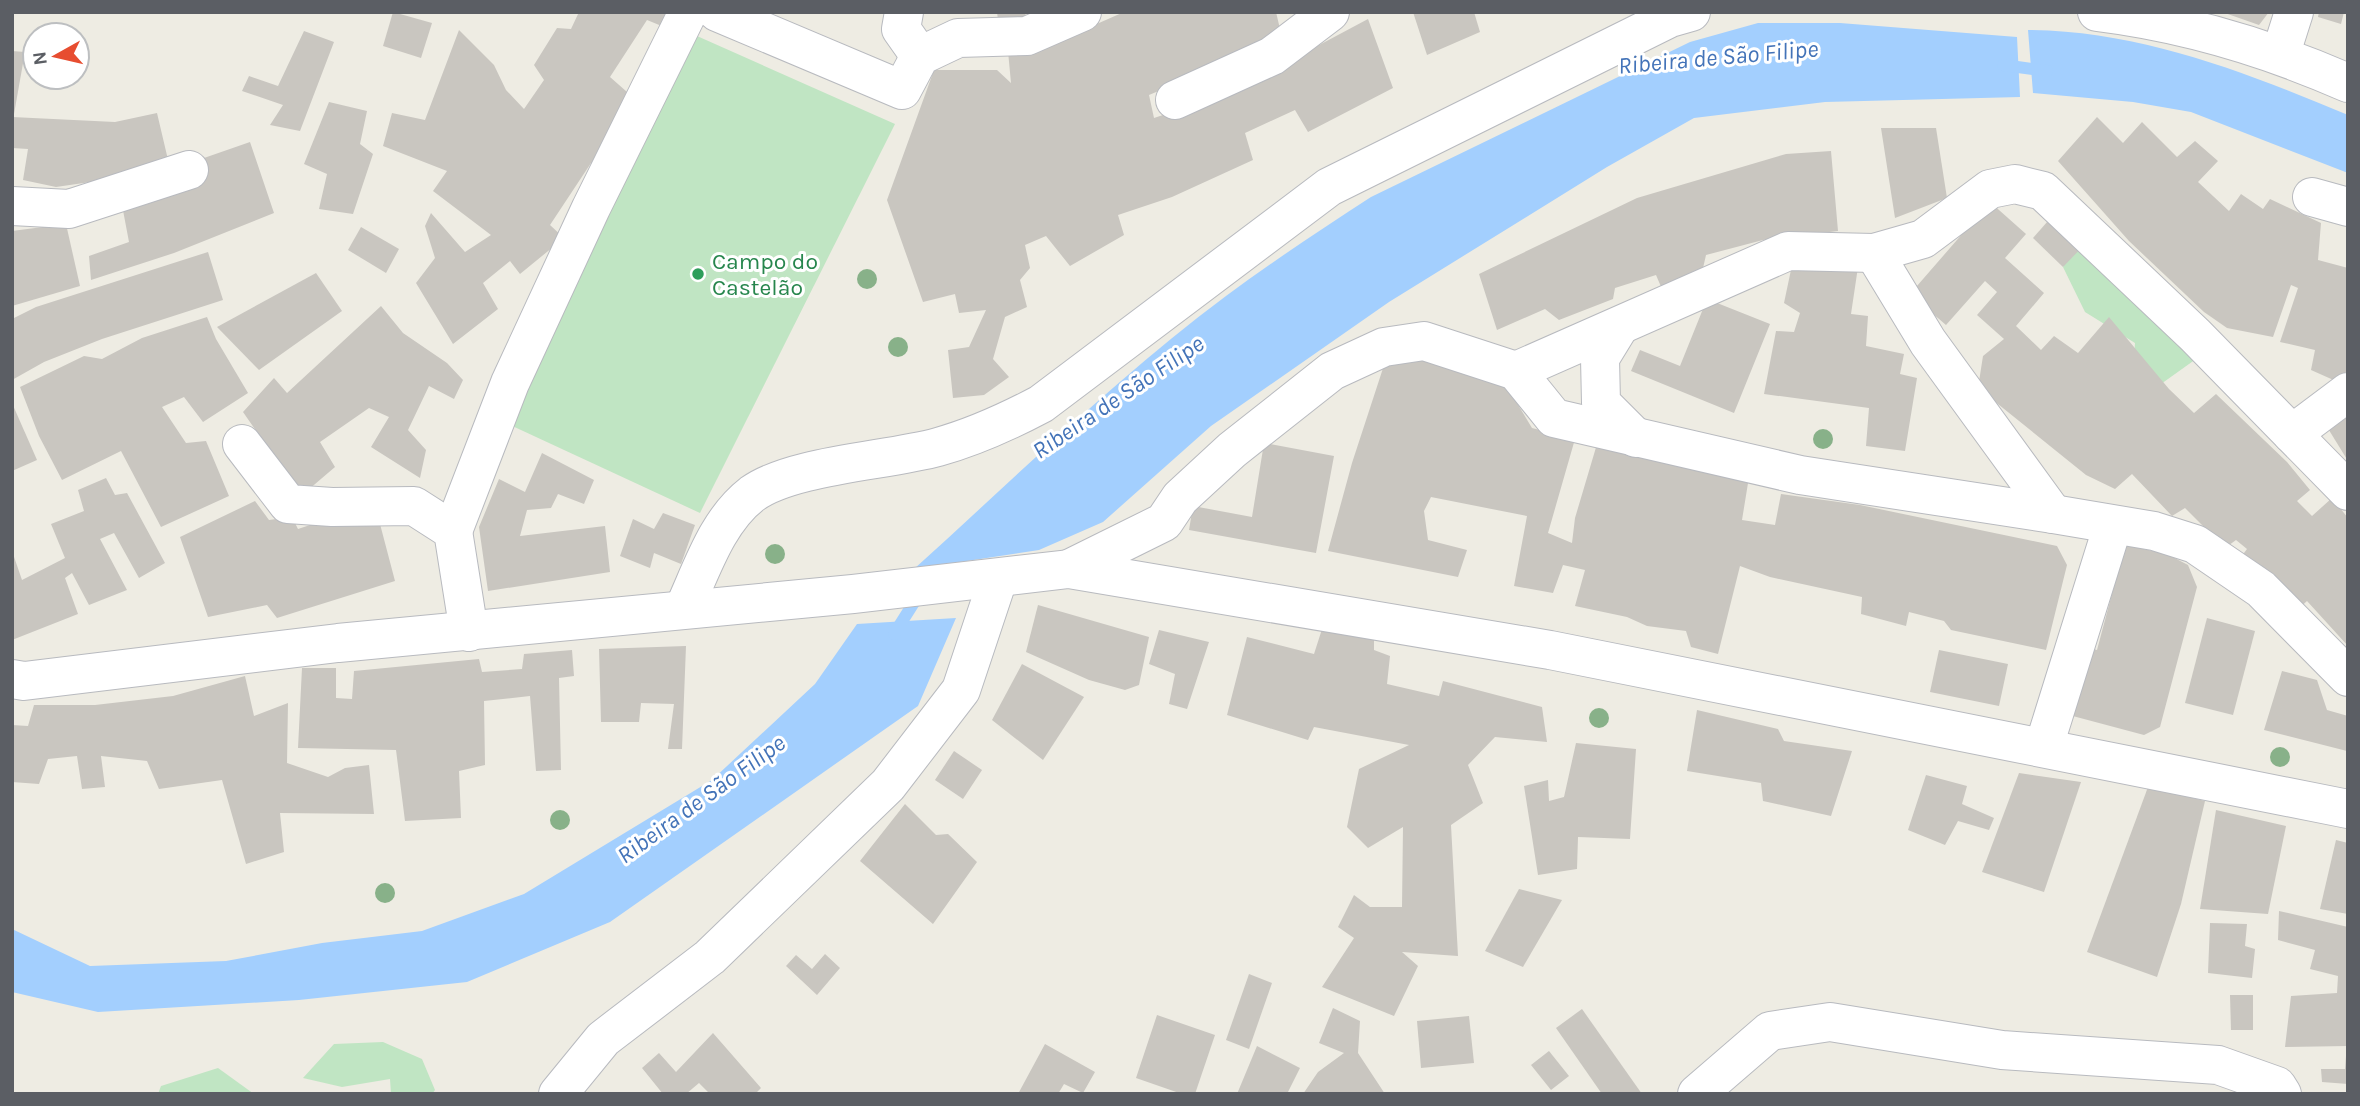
<svg xmlns="http://www.w3.org/2000/svg" width="2360" height="1106" font-family="Karla,sans-serif">
  <style>
    .green { fill: #c0e5c3 }
    .water { fill: #a3cffe }
    .lines { fill: none; stroke-linecap: round; stroke-linejoin: round }
    .stream { stroke: #a3cffe; stroke-width: 12 }
    .building { fill: #c9c6c0 }
    .minor-casing { stroke: #b8babf; stroke-width: 40 }
    .minor { stroke: #fff; stroke-width: 38 }
    .tree { fill: #88b189 }
    .leisure-dot { fill: #2e9e5b; stroke: #fff; stroke-width: 2.5 }
    .labels { text-anchor: middle; dominant-baseline: central; stroke-width: 6; stroke-linejoin: round; paint-order: stroke }
    .leisure-label { font-size: 23px; fill: #27864d; stroke: #fff; text-anchor: start }
    .water-label { font-size: 24px; font-style: italic; fill: #4373b8; stroke: #fff }
  </style>
  <rect width="100%" height="100%" fill="#eeece3"/>
  <!-- green -->
  <g class="green">
    <polygon points="688,32 895,124 700,513 508,424"/>
    <polygon points="2076,243 2203,354 2154,389 2133,374 2135,343 2085,312 2063,267"/>
    <polygon points="383,1042 422,1059 435,1090 432,1094 391,1094 390,1079 342,1087 303,1078 334,1044"/>
    <polygon points="218,1068 254,1094 158,1094 161,1086"/>
  </g>
  <!-- water -->
  <g class="water">
    <path d="M1758 23H1840L2017 37 2020 97 1825 102 1694 118 1607 167 1389 302 1211 426 1103 522 1039 550 914 569C1016 477 1116 378 1226 296 1273 261 1322 229 1371 197L1690 42Z"/>
    <path d="M2028 30C2141 31 2245 72 2348 115V173L2191 112 2133 102 2033 93Z"/>
    <polygon points="956,618 918,706 610,922 467,982 299,1000 98,1012 12,992 12,929 90,966 226,961 322,943 422,931 524,894 712,780 815,684 857,624"/>
  </g>
  <g class="lines">
    <!-- stream -->
    <g class="stream">
      <polyline points="2003,65 2047,71"/>
      <polyline points="894,634 920,593"/>
    </g>
  </g>
  <!-- building -->
  <g class="building">
    <polygon points="393,12 432,23 421,58 383,46"/>
    <polygon points="579,12 675,12 669,29 647,20 610,77 635,99 601,172 591,163 550,225 564,238 520,274 510,261 483,283 498,309 453,344 416,283 435,258 425,226 431,213 465,252 491,235 433,191 447,171 383,146 392,113 425,120 459,30 494,65 506,90 524,109 544,80 534,65 557,28 571,29"/>
    <polygon points="997,12 1025,12 1027,22 998,20"/>
    <polygon points="1124,12 1276,12 1280,29 1254,51 1149,95 1154,118 1229,93 1368,19 1393,88 1308,132 1295,110 1245,133 1253,160 1172,197 1118,215 1124,235 1070,266 1046,236 1025,245 1030,268 1020,280 1027,307 1005,317 993,359 1009,377 984,395 953,398 948,350 969,347 986,310 959,313 955,294 923,302 887,200 934,70 997,70 1011,83 1008,51 1033,52"/>
    <polygon points="1413,12 1474,12 1480,32 1427,55"/>
    <polygon points="2222,12 2269,12 2259,25"/>
    <polygon points="2319,12 2344,12 2341,24 2318,17"/>
    <polygon points="304,31 334,42 300,131 270,125 283,105 242,91 249,76 278,86"/>
    <polygon points="12,51 25,52 14,114 12,113"/>
    <polygon points="329,102 367,111 360,144 373,154 353,214 319,209 327,174 304,164"/>
    <polygon points="157,113 169,164 118,178 56,187 23,180 28,149 12,148 12,117 115,122"/>
    <polygon points="2097,117 2123,143 2142,122 2177,157 2195,141 2218,161 2198,182 2229,211 2241,194 2263,209 2270,199 2321,223 2318,260 2348,268 2348,369 2338,382 2311,370 2315,350 2280,342 2298,288 2291,285 2273,337 2227,328 2204,312 2129,241 2058,161"/>
    <polygon points="1881,128 1936,128 1947,198 1895,218"/>
    <polygon points="250,142 274,213 174,253 91,280 89,256 129,242 122,205 208,174 204,158"/>
    <polygon points="1831,151 1838,231 1763,240 1706,255 1701,277 1662,289 1656,275 1615,288 1613,299 1559,320 1545,309 1497,330 1479,274 1637,198 1786,154"/>
    <polygon points="1990,202 2026,234 2005,258 2044,293 2016,326 2041,350 2054,336 2078,353 2109,317 2169,389 2194,413 2216,394 2287,462 2310,490 2297,501 2312,516 2332,498 2348,518 2348,646 2307,601 2296,611 2241,557 2247,549 2236,540 2225,548 2185,508 2172,516 2132,474 2115,489 2086,475 1978,388 1983,356 2004,339 1977,315 1997,292 1985,281 1946,325 1910,294"/>
    <polygon points="2055,213 2086,243 2063,267 2033,238"/>
    <polygon points="66,224 80,286 12,306 12,231"/>
    <polygon points="361,227 399,249 386,273 348,250"/>
    <polygon points="208,252 223,300 102,339 44,362 12,380 12,319 36,307"/>
    <polygon points="1792,265 1858,267 1851,314 1868,316 1866,346 1904,354 1900,374 1917,378 1905,451 1866,446 1869,408 1764,394 1776,331 1794,332 1800,313 1784,303"/>
    <polygon points="316,273 342,311 259,370 217,327"/>
    <polygon points="1707,299 1770,324 1734,413 1631,371 1640,350 1680,366"/>
    <polygon points="381,306 403,333 447,363 463,380 454,399 429,386 408,430 426,450 420,478 371,447 389,417 369,408 320,442 335,467 301,496 243,412 274,378 287,393"/>
    <polygon points="207,317 216,339 248,393 203,422 184,397 162,407 186,443 206,441 229,496 161,527 121,451 62,480 39,436 20,387 84,356 102,359 142,338"/>
    <polygon points="1387,356 1440,358 1505,383 1532,428 1575,439 1548,533 1572,543 1575,518 1597,444 1749,477 1742,520 1775,525 1781,494 1860,505 2057,546 2067,565 2046,650 1951,630 1944,621 1909,612 1906,626 1861,614 1862,597 1770,577 1740,566 1718,654 1691,647 1686,631 1647,626 1627,617 1575,606 1585,570 1563,565 1553,593 1514,586 1527,516 1431,497 1424,511 1428,540 1467,550 1458,577 1328,551 1352,463"/>
    <polygon points="12,403 37,460 12,471"/>
    <polygon points="2348,403 2348,461 2324,422"/>
    <polygon points="1264,443 1334,456 1316,553 1189,530 1193,506 1252,517"/>
    <polygon points="542,453 594,480 584,504 558,494 551,508 527,510 520,536 605,526 610,572 488,591 479,527 499,479 525,492"/>
    <polygon points="106,478 115,495 127,493 165,563 139,578 114,533 100,539 127,590 89,605 72,573 65,578 78,614 12,640 12,551 22,580 65,558 51,524 84,511 78,490"/>
    <polygon points="255,501 269,520 292,517 298,529 322,521 380,524 395,581 277,618 267,605 208,617 180,537"/>
    <polygon points="663,513 695,525 681,564 654,553 650,568 620,556 633,519 654,529"/>
    <polygon points="2125,545 2167,554 2188,565 2197,587 2160,727 2144,735 2069,715 2087,647 2097,650"/>
    <polygon points="1038,605 1149,637 1139,685 1125,690 1089,680 1026,652"/>
    <polygon points="2207,618 2255,631 2233,715 2185,703"/>
    <polygon points="1323,626 1374,633 1374,650 1390,656 1387,684 1439,696 1443,681 1542,707 1547,742 1495,737 1468,765 1483,803 1451,825 1458,956 1402,952 1418,966 1394,1016 1322,987 1354,938 1338,927 1354,895 1370,907 1402,907 1403,827 1368,848 1347,827 1359,769 1409,745 1314,727 1308,740 1227,715 1247,637 1314,654"/>
    <polygon points="1159,630 1209,642 1187,709 1169,704 1175,674 1149,664"/>
    <polygon points="686,646 682,749 668,749 674,704 641,703 639,722 601,722 599,649"/>
    <polygon points="572,650 574,676 559,678 561,770 536,771 530,696 484,701 485,765 459,771 461,818 405,821 396,750 298,748 302,668 336,668 336,698 352,699 354,671 479,659 482,672 522,669 524,654"/>
    <polygon points="1939,650 2008,664 1999,706 1930,692"/>
    <polygon points="1022,664 1084,697 1043,760 992,720"/>
    <polygon points="2282,671 2317,680 2327,710 2348,716 2347,751 2264,730"/>
    <polygon points="245,676 254,716 288,703 287,763 328,777 345,768 369,765 374,814 280,813 284,852 246,864 222,780 159,789 147,761 101,756 105,787 82,789 77,756 48,759 39,784 12,782 12,725 28,726 34,705 95,705 173,696"/>
    <polygon points="1697,710 1778,729 1784,741 1852,751 1831,816 1763,801 1761,783 1687,771"/>
    <polygon points="1576,743 1636,749 1630,839 1578,837 1577,869 1538,875 1524,786 1548,780 1549,801 1564,797"/>
    <polygon points="954,751 982,770 963,799 935,780"/>
    <polygon points="2019,773 2081,782 2044,892 1982,872"/>
    <polygon points="1926,775 1967,786 1962,804 1994,818 1989,830 1958,821 1945,845 1908,830"/>
    <polygon points="2148,787 2205,801 2181,904 2157,977 2087,952"/>
    <polygon points="905,804 936,835 948,834 977,862 933,924 860,861"/>
    <polygon points="2216,810 2286,826 2268,914 2200,909"/>
    <polygon points="2336,840 2348,843 2348,914 2320,909"/>
    <polygon points="1519,889 1562,900 1523,967 1485,951"/>
    <polygon points="2279,911 2348,927 2348,1046 2285,1047 2291,996 2337,993 2338,976 2310,969 2315,950 2278,940"/>
    <polygon points="2210,923 2247,924 2245,946 2255,949 2252,978 2208,973"/>
    <polygon points="825,954 840,968 817,995 786,966 796,955 812,969"/>
    <polygon points="1249,974 1272,983 1249,1049 1226,1040"/>
    <polygon points="2230,995 2253,995 2253,1030 2231,1030"/>
    <polygon points="1333,1008 1360,1021 1358,1053 1385,1094 1303,1094 1318,1072 1344,1053 1319,1043"/>
    <polygon points="1582,1009 1642,1094 1602,1094 1556,1028"/>
    <polygon points="1157,1015 1215,1035 1195,1094 1182,1094 1136,1078"/>
    <polygon points="1469,1016 1474,1063 1421,1068 1417,1021"/>
    <polygon points="713,1033 761,1088 755,1094 710,1094 699,1083 686,1094 663,1094 642,1068 659,1053 676,1072"/>
    <polygon points="1045,1044 1095,1072 1083,1093 1064,1084 1058,1094 1018,1094"/>
    <polygon points="1257,1046 1300,1068 1287,1094 1237,1094"/>
    <polygon points="1549,1051 1569,1076 1551,1090 1531,1065"/>
    <polygon points="2346,1056 2348,1084 2322,1082 2321,1069 2345,1069"/>
  </g>
  <g class="lines">
    <!-- minor casing -->
    <g class="minor-casing">
      <g id="minor">
        <polyline points="717,12 902,90 920,56 958,38 1027,36 1082,12"/>
        <polyline points="904,12 901,29 920,56"/>
        <path d="M2097 12C2186 23 2266 47 2348 83"/>
        <polyline points="2281,53 2294,12"/>
        <polyline points="1175,100 1272,56 1330,12"/>
        <polyline points="2312,197 2348,207"/>
        <polyline points="12,206 69,209 189,170"/>
        <polyline points="1874,253 1928,342 2053,514"/>
        <polyline points="1619,327 1600,358 1601,403 1636,438"/>
        <polyline points="1516,371 1788,251 1874,253 1923,239 1990,189 2015,184 2043,191 2195,335 2348,491"/>
        <polyline points="2292,434 2348,392"/>
        <polyline points="242,444 288,504 332,507 414,506 453,531 469,632"/>
        <polyline points="453,531 510,383 591,208 688,12"/>
        <polyline points="1069,569 1164,522 1180,498 1232,450 1332,371 1384,347 1424,341 1516,371 1554,418 1800,475 2053,514 2154,531 2195,544 2261,589 2348,677"/>
        <path d="M684 608C702 569 717 521 752 494 792 465 887 461 938 447 974 437 1007 422 1041 404L1329 187 1670 18 1691 12"/>
        <polyline points="12,679 24,681 338,643 853,594 1069,569 1550,650 2348,809"/>
        <polyline points="2044,746 2113,525"/>
        <polyline points="558,1094 603,1039 710,957 888,785 961,690 998,579"/>
        <polyline points="1697,1094 1770,1031 1830,1022 2002,1050 2218,1065 2277,1086 2282,1094"/>
      </g>
    </g>
    <!-- minor -->
    <use href="#minor" class="minor"/>
  </g>
  <!-- trees -->
  <g class="tree">
    <circle cx="867" cy="279" r="10"/>
    <circle cx="898" cy="347" r="10"/>
    <circle cx="1823" cy="439" r="10"/>
    <circle cx="775" cy="554" r="10"/>
    <circle cx="1599" cy="718" r="10"/>
    <circle cx="2280" cy="757" r="10"/>
    <circle cx="560" cy="820" r="10"/>
    <circle cx="385" cy="893" r="10"/>
  </g>
  <!-- markers -->
  <circle class="leisure-dot" cx="698" cy="274" r="7"/>
  <g class="labels">
    <!-- leisure labels -->
    <g class="leisure-label">
      <text x="712" y="261">Campo do<tspan x="712" dy="26">Castelão</tspan></text>
    </g>
    <!-- water labels -->
    <g class="water-label">
      <text transform="translate(1718 57) rotate(-5)">Ribeira de São Filipe</text>
      <text transform="translate(1118 397) rotate(-34)">Ribeira de São Filipe</text>
      <text transform="translate(701 799) rotate(-36)">Ribeira de São Filipe</text>
    </g>
  </g>
  <!-- border -->
  <rect width="2360" height="1106" fill="none" stroke="#5b5e64" stroke-width="28"/>
  <!-- north arrow -->
  <g transform="translate(56 56) rotate(262)"><circle r="33" fill="#ffffff" stroke="#bdbfc1" stroke-width="2"/>
  <path d="M0-5L12 26L0 18L-12 26Z" fill="#e74d30"/>
  <text y="-10" font-size="19" font-weight="bold" text-anchor="middle" fill="#5b5e64">N</text>
  </g>
</svg>
